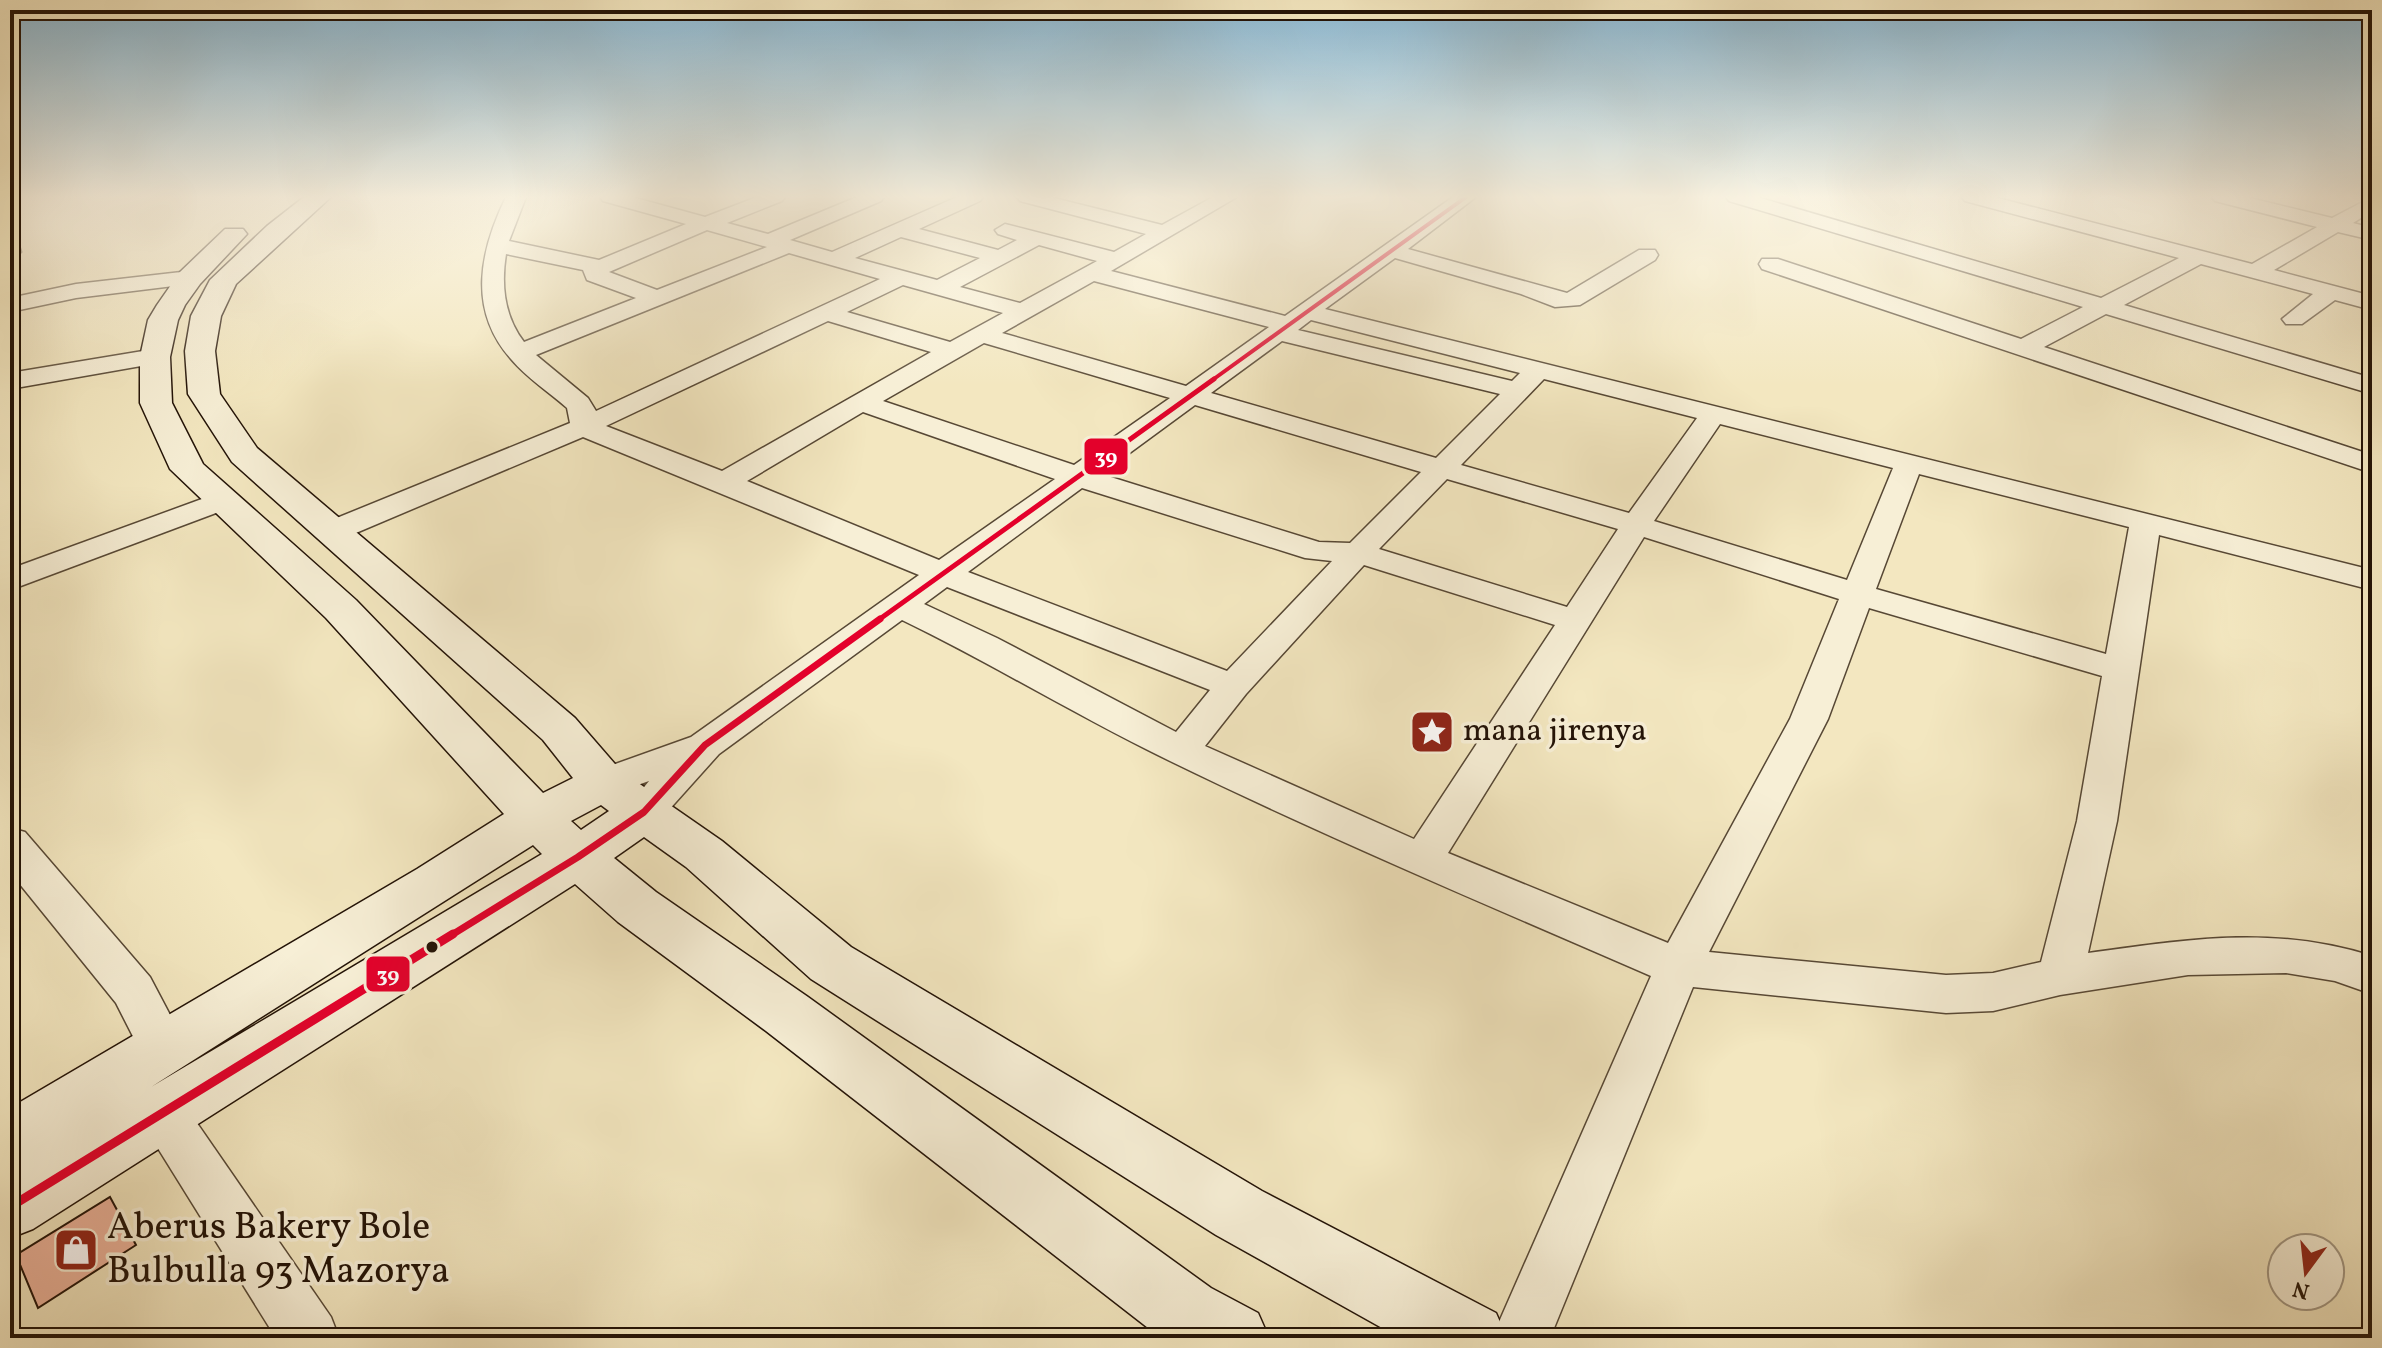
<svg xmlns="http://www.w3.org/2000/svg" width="2382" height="1348" font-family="Vollkorn,serif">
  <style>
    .building { fill: #ebb29a; stroke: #231307; stroke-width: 2 }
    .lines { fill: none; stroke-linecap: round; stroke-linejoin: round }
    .street-casing { stroke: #574835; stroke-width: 3 }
    .secondary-casing { stroke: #231307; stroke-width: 3 }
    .street { fill: #f7efd6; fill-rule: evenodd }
    .secondary { fill: #f7efd6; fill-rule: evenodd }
    .bus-1-far3-casing { stroke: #f7efd6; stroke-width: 8 }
    .bus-1-far2-casing { stroke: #f7efd6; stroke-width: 10 }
    .bus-1-far1-casing { stroke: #f7efd6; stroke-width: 13 }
    .bus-1-casing { stroke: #f7efd6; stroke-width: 15 }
    .bus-1-far3 { stroke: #e4002b; stroke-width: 4 }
    .bus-1-far2 { stroke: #e4002b; stroke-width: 5 }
    .bus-1-far1 { stroke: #e4002b; stroke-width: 7 }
    .bus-1 { stroke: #e4002b; stroke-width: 9 }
    .bus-dot { fill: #231307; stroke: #f7efd6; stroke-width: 3 }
    .labels { text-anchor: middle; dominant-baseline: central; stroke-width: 7; stroke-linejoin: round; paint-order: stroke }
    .poi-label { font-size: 32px; fill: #231307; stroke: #f7efd6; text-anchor: start }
    .near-poi-label { font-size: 38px; fill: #231307; stroke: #f7efd6; text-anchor: start }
    .line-badge { stroke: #f7efd6; stroke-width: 3 }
    .badge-label { font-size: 22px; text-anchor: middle; font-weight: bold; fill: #fff }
  </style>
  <rect width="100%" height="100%" fill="#f3e7c0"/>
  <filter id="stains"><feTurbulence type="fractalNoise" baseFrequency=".0025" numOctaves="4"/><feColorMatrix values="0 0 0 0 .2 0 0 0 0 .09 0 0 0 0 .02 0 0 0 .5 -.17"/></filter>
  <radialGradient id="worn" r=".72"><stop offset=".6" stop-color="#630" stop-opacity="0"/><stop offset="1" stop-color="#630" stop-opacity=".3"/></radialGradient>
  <!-- building -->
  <polygon class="building" points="110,1197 136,1245 38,1308 16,1255"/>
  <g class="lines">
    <!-- street casing -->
    <g class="street-casing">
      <g id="street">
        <path d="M506 197H526L509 241 599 260 686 224 603 201 600 197H632L705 217 757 197H785L782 201 727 223 768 234 857 197H884L881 201 790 240 832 252 957 197H983L980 201 919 229 998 250 1017 240 998 234 995 230 1005 224 1114 252 1146 234 1020 201 1017 197H1050L1162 225 1213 197H1237L1111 271 1285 316 1453 197H1476L1408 249 1567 293 1639 250H1655L1658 255 1655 260 1580 305 1555 307 1521 294 1395 258 1325 309 2372 570V590L2159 535 2117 821 2088 953C2188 939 2274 925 2372 956V994L2335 981 2286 973 2188 975 2060 995 1993 1011 1946 1013 1693 987 1550 1338H1492L1651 976C1490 906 1328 838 1170 761 1079 717 993 664 902 620L719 754 658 822 644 826 630 822 624 812 649 781 604 797 590 793 584 783 590 773 691 737 919 575 583 437 344 538 333 540 322 538 317 531 322 524 570 423 567 408C549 392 527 378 511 359 467 309 480 251 506 197ZM707 230 767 247 657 290 609 272ZM901 237 980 258 937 280 855 258ZM1039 245 1097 261 1020 303 960 287ZM789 253 880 279 596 411 588 398 536 355ZM506 254 583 270 587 280 636 298 524 342C504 316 501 285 506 254ZM1094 281 1269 327 1186 386 1002 333ZM903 285 1003 313 950 342 847 312ZM1311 320 1520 373 1512 381 1298 330ZM828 321 931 352 722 471 606 426ZM1282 341 1500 394 1436 458 1211 393ZM984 343 1170 398 1074 465 883 401ZM1544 379 1697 418 1629 513 1461 465ZM1195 405 1421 472 1350 543 1319 542 1101 474ZM863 412 1055 479 939 560 747 481ZM1720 424 1893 468 1847 580 1654 521ZM1919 474 2129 527 2106 654 1876 589ZM1447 479 1618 529 1567 607 1379 549ZM1082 488 1305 558 1332 561 1227 671 968 572ZM1644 537 1839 599 1790 719 1668 943 1448 853ZM1364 565 1555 625 1414 839 1205 746 1246 694ZM947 587 1210 690 1176 732 997 638 924 604ZM1869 608 2102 676 2077 821 2041 962 1993 973 1946 975 1709 952 1828 719Z"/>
        <polygon points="1726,197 1757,197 2101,298 2179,258 1965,201 1962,197 1994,197 2252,264 2317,227 2215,201 2212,197 2246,197 2332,218 2372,197 2372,211 2353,223 2372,228 2372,240 2338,232 2274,270 2372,296 2372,310 2335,300 2302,324 2286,324 2282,319 2313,294 2201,264 2124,305 2372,378 2372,394 2106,314 2044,347 2372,455 2372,473 1762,269 1759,264 1762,259 1778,259 2021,339 2083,307 1729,201"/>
        <polygon points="10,242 18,243 21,252 10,259"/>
        <polygon points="190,271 198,273 201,278 198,283 76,298 10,312 10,298 76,284"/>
        <polygon points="155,349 164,352 168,357 164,362 10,389 10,373"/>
        <polygon points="221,492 232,495 236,501 232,507 10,590 10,569"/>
        <polygon points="10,828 25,832 150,977 188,1049 181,1064 164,1070 147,1064 116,1003 10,872"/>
        <polygon points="161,1090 179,1097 331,1317 339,1338 276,1338 136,1113 143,1097"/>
      </g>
    </g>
    <!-- secondary casing -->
    <g class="secondary-casing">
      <path id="secondary" d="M304 197H331L236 284 221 316 215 351 220 394 257 448 575 718 621 771 722 841 851 947 1262 1191 1496 1313 1507 1338H1400L1216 1235 811 979 686 867 644 837 614 858 656 892 808 997 1211 1288 1258 1313 1269 1338H1161L766 1031 618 922 575 884 33 1229 10 1238V1171L16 1167 10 1170V1108L417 869 504 814 326 618 170 469 140 403V357L148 320 157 305 180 272 225 229H243L247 234 200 284 185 305 178 320 170 357 172 403 203 464 356 600 543 793 573 778 543 740 232 462 188 394 185 351 191 316 210 280 267 226ZM601 805 609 811 581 830 571 821ZM533 845 542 854 151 1087Z"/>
    </g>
    <!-- street -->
    <use href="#street" class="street"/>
    <!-- secondary -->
    <use href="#secondary" class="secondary"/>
    <!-- bus-1-far3 casing -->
    <g class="bus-1-far3-casing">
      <polyline id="bus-1-far3" points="1211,381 1466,197"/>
    </g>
    <!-- bus-1-far2 casing -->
    <g class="bus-1-far2-casing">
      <polyline id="bus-1-far2" points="877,621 1214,379"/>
    </g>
    <!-- bus-1-far1 casing -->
    <g class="bus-1-far1-casing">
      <polyline id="bus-1-far1" points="450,936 578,857 644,812 705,745 880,619"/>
    </g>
    <!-- bus-1 casing -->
    <g class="bus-1-casing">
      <polyline id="bus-1" points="10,1207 453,934"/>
    </g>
    <!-- bus-1-far3 -->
    <use href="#bus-1-far3" class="bus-1-far3"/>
    <!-- bus-1-far2 -->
    <use href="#bus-1-far2" class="bus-1-far2"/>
    <!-- bus-1-far1 -->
    <use href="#bus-1-far1" class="bus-1-far1"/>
    <!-- bus-1 -->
    <use href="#bus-1" class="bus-1"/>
  </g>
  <!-- sky -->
  <linearGradient id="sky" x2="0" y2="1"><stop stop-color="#89b8d4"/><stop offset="0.51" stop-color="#faf4e3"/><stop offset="1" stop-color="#faf4e3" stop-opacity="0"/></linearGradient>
  <rect width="2382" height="386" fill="url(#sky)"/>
  <!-- icons -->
  <defs>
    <g id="sight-square" transform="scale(2.3)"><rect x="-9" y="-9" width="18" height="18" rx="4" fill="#8f2418" stroke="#f7efd6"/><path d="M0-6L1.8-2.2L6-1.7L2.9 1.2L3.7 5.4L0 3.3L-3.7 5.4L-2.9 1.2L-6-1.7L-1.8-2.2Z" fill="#fff"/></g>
    <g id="shop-square" transform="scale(2.3)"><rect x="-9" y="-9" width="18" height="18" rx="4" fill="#8f2418" stroke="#f7efd6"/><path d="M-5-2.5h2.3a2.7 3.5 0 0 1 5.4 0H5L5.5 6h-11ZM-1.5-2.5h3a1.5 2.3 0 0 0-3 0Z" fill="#fff"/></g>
  </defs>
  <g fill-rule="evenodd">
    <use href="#sight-square" x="1432" y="732"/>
    <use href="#shop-square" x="76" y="1250"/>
  </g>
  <!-- markers -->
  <circle class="bus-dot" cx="432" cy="947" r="7"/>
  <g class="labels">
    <!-- poi labels -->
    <g class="poi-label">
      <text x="1463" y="732">mana jirenya</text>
    </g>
    <!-- near-poi labels -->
    <g class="near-poi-label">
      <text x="107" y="1228">Aberus Bakery Bole<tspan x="107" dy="44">Bulbulla 93 Mazorya</tspan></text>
    </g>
  </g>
  <g class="line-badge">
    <rect x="1083" y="437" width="46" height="39" rx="8" fill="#e4002b"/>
    <rect x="365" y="955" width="46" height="38" rx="8" fill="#e4002b"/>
  </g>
  <g class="badge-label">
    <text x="1106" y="464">39</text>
    <text x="388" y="982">39</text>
  </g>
  <!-- margin -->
  <rect width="2382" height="1348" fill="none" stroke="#f3e7c0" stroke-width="40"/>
  <rect x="12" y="12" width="2358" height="1324" fill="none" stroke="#231307" stroke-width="4"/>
  <rect x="20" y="20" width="2342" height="1308" fill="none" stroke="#231307" stroke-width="2"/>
  <!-- north arrow -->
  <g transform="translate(2306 1272) rotate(195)"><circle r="38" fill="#f7efd6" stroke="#a29783" stroke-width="2"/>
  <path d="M0-6L14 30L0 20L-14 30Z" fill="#8f2418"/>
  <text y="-12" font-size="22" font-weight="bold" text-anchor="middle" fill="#231307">N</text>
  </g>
  <rect width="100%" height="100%" filter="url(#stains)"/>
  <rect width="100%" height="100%" fill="url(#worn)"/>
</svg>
